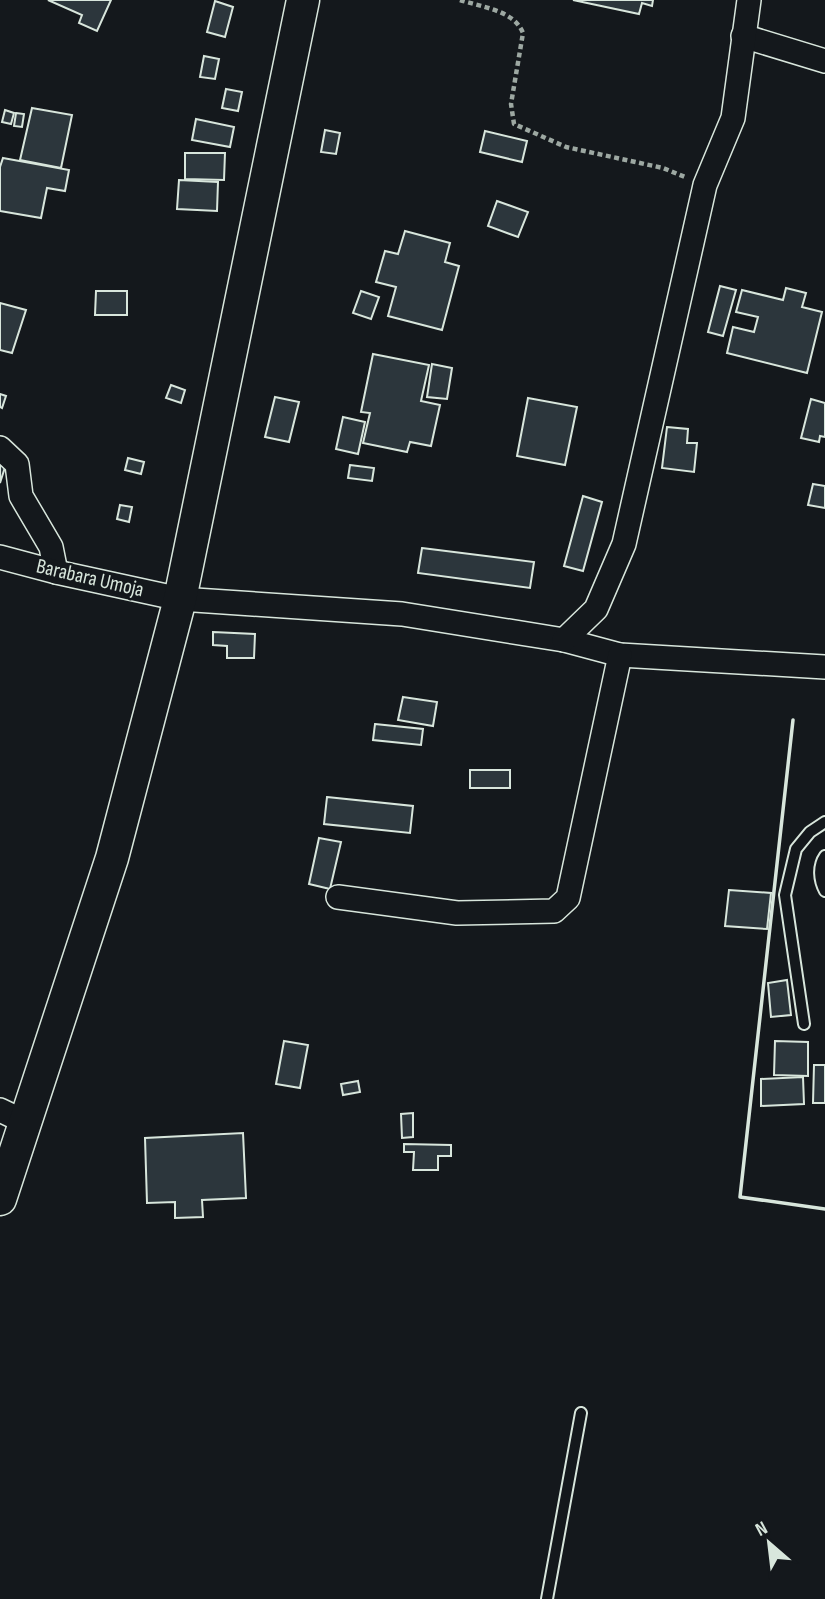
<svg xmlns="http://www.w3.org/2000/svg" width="825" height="1599" font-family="'Sofia Sans Condensed',sans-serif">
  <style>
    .building { fill: #2c363c; stroke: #d8e6dc; stroke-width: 2 }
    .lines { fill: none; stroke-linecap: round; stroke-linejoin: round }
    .lane-casing { stroke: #d8e6dc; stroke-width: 14 }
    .street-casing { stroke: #d8e6dc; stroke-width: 26 }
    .secondary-casing { stroke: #d8e6dc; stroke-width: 35 }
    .path { stroke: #9da8a2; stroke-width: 4.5; stroke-dasharray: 5 3.5; stroke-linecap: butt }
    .lane { stroke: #14181c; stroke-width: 10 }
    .street { stroke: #14181c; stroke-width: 23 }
    .secondary { stroke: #14181c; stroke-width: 32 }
    .wall { stroke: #d8e6dc; stroke-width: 3.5 }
    .labels { text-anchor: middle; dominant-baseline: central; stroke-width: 5; stroke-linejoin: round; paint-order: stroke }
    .street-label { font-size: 21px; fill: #d8e6dc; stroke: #14181c }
  </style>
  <rect width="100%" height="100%" fill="#14181c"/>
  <!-- building -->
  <g class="building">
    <polygon points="48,0 111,0 97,31 79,23 82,15"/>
    <polygon points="573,0 653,0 652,6 642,3 639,14"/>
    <polygon points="215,1 233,7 225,37 207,32"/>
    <polygon points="204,56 219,59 215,79 200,77"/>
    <polygon points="226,89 242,92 238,111 222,108"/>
    <polygon points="32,108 72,115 61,168 20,160"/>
    <polygon points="5,110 14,113 11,124 2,122"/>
    <polygon points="16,113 24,114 22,127 14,126"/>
    <polygon points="196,119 234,127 230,147 192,140"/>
    <polygon points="325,130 340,133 336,154 321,152"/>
    <polygon points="485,131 527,141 522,162 480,152"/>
    <polygon points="185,153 225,153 224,180 185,179"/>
    <polygon points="3,158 69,170 65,191 47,188 41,218 0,211 0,167"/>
    <polygon points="179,180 218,182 217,211 177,209"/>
    <polygon points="497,201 528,212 518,237 488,226"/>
    <polygon points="405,231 450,243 445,262 459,266 442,330 388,316 396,287 376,282 385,251 398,254"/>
    <polygon points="720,286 736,290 723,336 708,332"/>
    <polygon points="786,288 806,293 802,307 822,312 807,373 727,353 733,327 754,332 758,317 736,312 742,290 783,300"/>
    <polygon points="96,291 127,291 127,315 95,315"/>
    <polygon points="361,291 379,297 371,319 353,313"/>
    <polygon points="0,303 26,310 12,353 0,350"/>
    <polygon points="373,354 429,365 421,401 440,405 431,446 410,442 407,452 363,443 370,413 361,412"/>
    <polygon points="432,364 452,368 447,399 427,397"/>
    <polygon points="171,385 185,390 181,403 166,398"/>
    <polygon points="0,394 6,396 2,408 0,407"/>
    <polygon points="275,397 299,402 289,442 265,437"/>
    <polygon points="528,398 577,407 565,465 517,456"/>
    <polygon points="811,399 825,403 825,437 820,436 819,442 801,438"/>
    <polygon points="343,417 365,422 358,454 336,449"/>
    <polygon points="667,427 688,429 687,443 697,443 694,472 662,468"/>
    <polygon points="0,458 7,461 0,483"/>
    <polygon points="128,458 144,462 141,474 125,470"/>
    <polygon points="350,465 374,468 372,481 348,478"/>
    <polygon points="813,484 825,486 825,508 808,505"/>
    <polygon points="583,496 602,502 583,571 564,566"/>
    <polygon points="120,505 132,507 129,522 117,519"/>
    <polygon points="422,548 534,562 530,588 418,573"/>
    <polygon points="213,632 255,634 254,658 227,658 227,646 213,645"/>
    <polygon points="403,697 437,702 433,726 398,720"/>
    <polygon points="375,724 423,729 421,745 373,740"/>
    <rect x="470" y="770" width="40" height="18"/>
    <polygon points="327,797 413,806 410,833 324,824"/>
    <polygon points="319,838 341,842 330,889 309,884"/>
    <polygon points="729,890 771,893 767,929 725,926"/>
    <polygon points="787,980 791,1015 771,1017 768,983"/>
    <polygon points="284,1041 308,1045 300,1088 276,1084"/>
    <polygon points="775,1041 808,1042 808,1076 774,1075"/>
    <polygon points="814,1065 825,1065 825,1103 813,1103"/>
    <polygon points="803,1077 804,1104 761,1106 761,1079"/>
    <polygon points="358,1081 360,1092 343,1095 341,1084"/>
    <polygon points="413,1113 413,1137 402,1138 401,1114"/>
    <polygon points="243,1133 246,1198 202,1200 203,1217 175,1218 175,1202 147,1203 145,1138"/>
    <polygon points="404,1144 451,1145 451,1156 438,1156 438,1170 413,1170 414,1152 404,1152"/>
  </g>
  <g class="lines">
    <!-- lane casing -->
    <g class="lane-casing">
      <g id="lane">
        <path d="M825 856C818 866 819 880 825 891"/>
        <polyline points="804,1024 785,895 796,849 810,832 825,822"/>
        <polyline points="547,1599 581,1413"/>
      </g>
    </g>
    <!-- street casing -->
    <g class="street-casing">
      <g id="street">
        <polyline points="743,36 825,61"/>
        <polyline points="0,448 17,464 21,496 51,547 56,572"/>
        <polyline points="0,557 56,572 180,599 402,614 564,640 620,655 825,667"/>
        <polyline points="564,640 596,609 624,544 705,185 733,118 749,0"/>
        <polyline points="338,897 457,913 554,911 568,898 620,655"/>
        <polyline points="0,1110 25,1122"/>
      </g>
    </g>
    <!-- secondary casing -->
    <g class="secondary-casing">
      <polyline id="secondary" points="0,1199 112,858 180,599 303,0"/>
    </g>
    <!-- path -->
    <path class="path" d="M460 0C481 7 514 10 523 33L511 104 514 124 566 147 663 168 685 177"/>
    <!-- lane -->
    <use href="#lane" class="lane"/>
    <!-- street -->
    <use href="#street" class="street"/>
    <!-- secondary -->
    <use href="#secondary" class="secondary"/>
    <!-- wall -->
    <polyline class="wall" points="793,720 740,1197 825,1209"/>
  </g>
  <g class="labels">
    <!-- street labels -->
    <g class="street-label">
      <text transform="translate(90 578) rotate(13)">Barabara Umoja</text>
    </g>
  </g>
  <!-- north arrow -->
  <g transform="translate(769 1543) rotate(332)" stroke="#14181c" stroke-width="5" paint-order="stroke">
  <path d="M0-5L12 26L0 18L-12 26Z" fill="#d8e6dc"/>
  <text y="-10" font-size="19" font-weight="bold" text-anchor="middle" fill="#d8e6dc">N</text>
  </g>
</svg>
